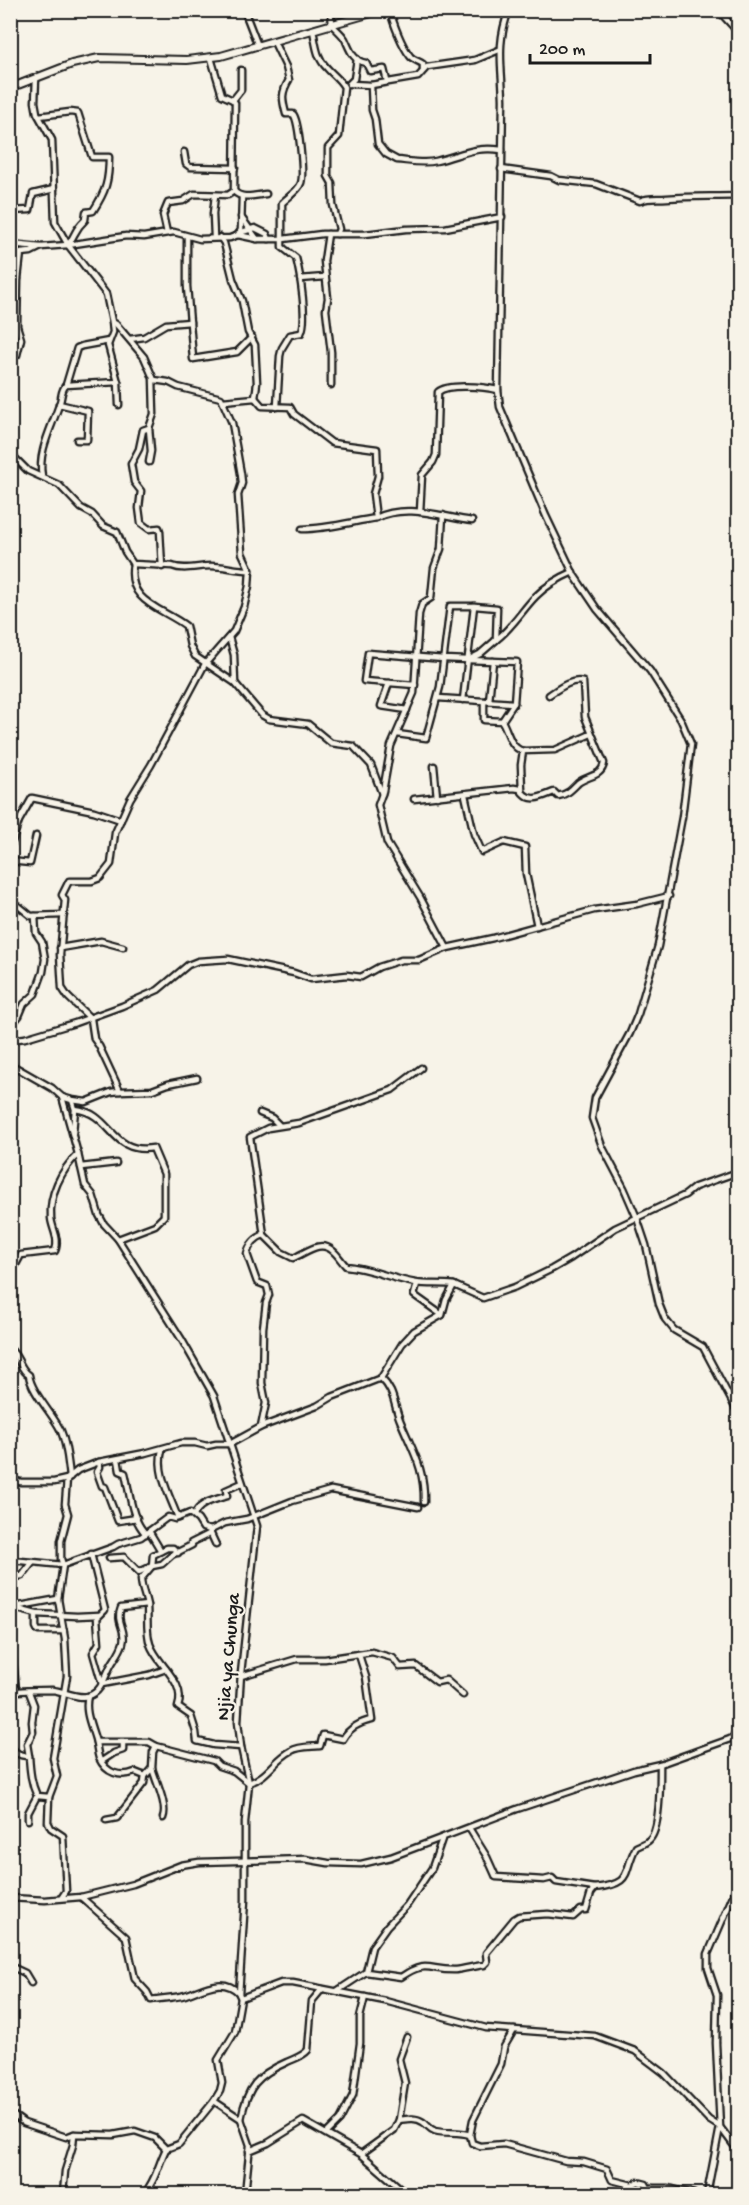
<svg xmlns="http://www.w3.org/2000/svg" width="749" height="2205" font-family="'Gochi Hand',sans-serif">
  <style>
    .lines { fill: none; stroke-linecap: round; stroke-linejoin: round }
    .minor-casing { stroke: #1c1c1c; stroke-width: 9 }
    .secondary-casing { stroke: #1c1c1c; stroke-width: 10 }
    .minor { stroke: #f7f3e8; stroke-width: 4.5 }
    .secondary { stroke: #f7f3e8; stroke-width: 6 }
    .labels { text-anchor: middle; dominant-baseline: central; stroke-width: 4.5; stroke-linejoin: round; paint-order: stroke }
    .street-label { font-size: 20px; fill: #1c1c1c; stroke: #f7f3e8 }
  </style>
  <rect width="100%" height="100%" fill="#f7f3e8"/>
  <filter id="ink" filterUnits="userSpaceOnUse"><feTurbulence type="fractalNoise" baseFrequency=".0167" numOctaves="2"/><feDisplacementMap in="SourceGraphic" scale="12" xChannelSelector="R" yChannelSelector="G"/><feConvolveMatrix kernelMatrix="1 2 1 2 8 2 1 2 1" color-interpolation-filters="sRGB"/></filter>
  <g filter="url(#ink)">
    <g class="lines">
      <!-- minor casing -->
      <g class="minor-casing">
        <g id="minor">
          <polyline points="244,10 258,46"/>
          <path d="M331 10 332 25C336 29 342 34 345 39 350 50 353 61 366 63L370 71 384 69 387 81"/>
          <path d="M390 10C393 23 402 46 410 56 413 60 419 61 423 64V70"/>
          <path d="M509 10C496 44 502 65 503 100L498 390 500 407 546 516 574 575 597 609 650 671 681 720 691 744 682 817 658 946 638 1014 630 1033 595 1098 592 1118 602 1146 624 1188 637 1218 646 1245 659 1304 665 1319 674 1330 703 1347 738 1413"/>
          <polyline points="718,10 738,32"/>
          <path d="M313 30C316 44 316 57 327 68 333 75 339 78 344 87L339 136 328 148V176L332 183 333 205 339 229 337 234"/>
          <path d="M274 42 286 67 289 80C281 93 282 99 286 114H293C299 120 304 174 301 183 299 190 288 197 282 203V247L296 258C300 273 308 321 301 333L290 335 282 348 280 356 277 407"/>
          <polyline points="36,78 35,102 37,113 52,140 55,222 68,245 106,294 112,322 116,324 144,357 154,380 168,382 178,387 221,398 232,423 241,474 242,483 238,495 242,553 250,570 249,586 244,607 234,631 205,664 151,765 130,799 115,833 111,864 100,878 92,881 69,881 62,895 65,900 60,954 62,988 68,997 91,1019 94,1039 99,1046 120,1091 152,1090 168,1084 197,1078"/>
          <polyline points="349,84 354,79 357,59"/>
          <polyline points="351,84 371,85 418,77 427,67 475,60 499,50"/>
          <path d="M371 85 372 110 375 119 378 144 386 154 397 160C409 161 424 164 436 161 462 155 473 146 502 150"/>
          <polyline points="233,100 241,90 241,70"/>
          <path d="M39 116 70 112 78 113 92 157H109C109 181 106 191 93 211L86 212 85 220C74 230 76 234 68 245"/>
          <polyline points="184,152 186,164 190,167 235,168"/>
          <path d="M501 169 551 176 559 180 596 184 640 201C649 197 657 199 667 198 691 196 715 197 738 196"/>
          <path d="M234 191C241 200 256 195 266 194"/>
          <polyline points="10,211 30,210 33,194 54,189"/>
          <polyline points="241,217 257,239"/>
          <polyline points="167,233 163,215 168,203 183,201 194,194 228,195 234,191 235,103 233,100 222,95 211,58"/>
          <polyline points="239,233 255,228 267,234 269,239"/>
          <polyline points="328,234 324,261 328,298 326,310 331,352 331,385"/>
          <polyline points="238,235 241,230 242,196"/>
          <polyline points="187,237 187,286 193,359 237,352 252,337"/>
          <polyline points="214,237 213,214 215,195"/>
          <polyline points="220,237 224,243 233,279 242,301 248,332 255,345 257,383 255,398"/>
          <polyline points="10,244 41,247 68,245 126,236 144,237 174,232 200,239 230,238 238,235 257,239 283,239 322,234 365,234 406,229 445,228 502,217"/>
          <polyline points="10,278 18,279 21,253 31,252 41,247"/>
          <polyline points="300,279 325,277"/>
          <polyline points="130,339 144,337 166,324 190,322"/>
          <polyline points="10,354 17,355 21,339 17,326 18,279"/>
          <polyline points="118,382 119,405"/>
          <polyline points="66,385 77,348 82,346 109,341"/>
          <path d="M223 401 255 398 262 406 290 407 294 414 332 443 377 449 378 476 373 494 376 518C351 522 327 529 302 529"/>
          <polyline points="59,404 88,411 87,440 77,440"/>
          <polyline points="149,428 143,430 139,449 131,464 134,482 141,491 139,508 141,523 149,529 159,528 160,531 162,567"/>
          <path d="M10 453 28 471 59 485 81 508 92 514 103 526 117 532 125 552 133 564 172 566C184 571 198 566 211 566 224 566 236 570 250 570"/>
          <polyline points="149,462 151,451 149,428 154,414 153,378"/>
          <path d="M42 476C37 452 53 425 60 402 62 396 61 390 66 385L118 382 108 345 113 332 112 322"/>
          <path d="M420 512 422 475 433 462 436 455 438 392C448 383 485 387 498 390"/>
          <polyline points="443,515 441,549 434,568 431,598 422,604 419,614 414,693 391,746 383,791 378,805 387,843 420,897 447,948"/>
          <path d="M376 518C407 503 441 517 472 521"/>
          <path d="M133 564C126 603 163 608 186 626L190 646 195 656 235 683 262 715 269 719 308 724 331 743 353 746 371 765 382 794"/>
          <polyline points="229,637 234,655 235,683"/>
          <path d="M496 640C513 627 522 610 536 596 547 585 559 578 573 572"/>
          <polyline points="389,683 381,706 407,710"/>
          <polyline points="415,685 364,681 368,653 444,659 517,662 514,703 438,698"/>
          <polyline points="463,700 474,606"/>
          <polyline points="484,701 484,720 502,721"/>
          <polyline points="489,701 493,661"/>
          <path d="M514 703 502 721C508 731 510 748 523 751"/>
          <polyline points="397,734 426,738 440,687 450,606 475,606 497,608 496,640 480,654 470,659"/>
          <polyline points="434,766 437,797"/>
          <polyline points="522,790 521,765 523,751 555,750 591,734"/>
          <polyline points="465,795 474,834 482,852 504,842 525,847 526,874 537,926"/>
          <path d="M414 799 514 788C524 790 517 787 523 793 532 803 543 796 554 792L558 796C568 794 571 790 578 783 588 775 602 777 604 763L585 717 583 682C572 678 558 689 549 695"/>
          <polyline points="10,848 19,821 32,798 94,811 121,820"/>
          <polyline points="10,861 30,863 36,836"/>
          <polyline points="10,903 20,907 31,916 64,915"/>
          <polyline points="60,948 101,941 123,947"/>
          <polyline points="10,1027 19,1016 24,1004 35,994 43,972 45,959 42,942 36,933 35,916"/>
          <polyline points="10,1040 25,1038 75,1023 122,1006 158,990 188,965 198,961 228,959 294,973 311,979 347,975 361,977 379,967 401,960 419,960 447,948 493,938 594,910 637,904 669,896"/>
          <path d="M10 1064 52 1088 62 1097 78 1154C61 1170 49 1195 51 1218 52 1229 60 1239 55 1251L21 1255 14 1268H10"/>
          <path d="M421 1068 392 1090 299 1123 268 1128 250 1137 264 1235 281 1252 293 1258C306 1253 320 1239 333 1251 338 1255 341 1261 346 1266 370 1268 391 1279 416 1283 428 1285 442 1283 454 1285"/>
          <polyline points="62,1097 72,1100 75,1109 73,1133"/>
          <polyline points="72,1100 86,1102 111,1092 120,1091"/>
          <path d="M75 1109C113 1113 110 1155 153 1148L164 1174V1216L155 1225 118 1239 104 1224 99 1215 93 1195 85 1185 78 1154"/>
          <polyline points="260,1113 272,1118 279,1125"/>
          <polyline points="81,1167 116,1163"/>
          <polyline points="118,1239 182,1340 214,1396 257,1526 241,1673 238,1722 241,1747 249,1783 245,1822 245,1900 239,1994 241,1998 235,2032 218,2060 222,2083 220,2091 214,2101 241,2119 250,2145 245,2194"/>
          <polyline points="417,1284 414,1295 442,1315"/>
          <path d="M10 1349C19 1356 20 1370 29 1375 31 1392 53 1414 61 1431 67 1445 68 1462 70 1477"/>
          <path d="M381 1378C395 1392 393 1403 400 1420 412 1450 425 1468 424 1502"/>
          <path d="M261 1427 266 1403 262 1383 263 1328 266 1303 269 1295 267 1286 257 1282 247 1254C249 1245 256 1237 264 1235"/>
          <path d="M162 1450C156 1473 170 1496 178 1518"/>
          <path d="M118 1459 120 1471 125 1473C130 1493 131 1519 146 1534"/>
          <polyline points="99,1462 100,1467 97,1472 102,1486 105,1487 118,1521 137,1518"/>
          <polyline points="10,1480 21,1482 54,1482 67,1479 78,1470 99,1462 145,1453 181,1443 195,1443 207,1446 216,1444 230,1444 261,1427 317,1406 332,1397 381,1378 402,1344 414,1331 442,1315 446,1300 454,1285 483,1298 515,1287 552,1269 571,1258 615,1228 685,1195 695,1187 738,1172"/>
          <path d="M194 1516C198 1503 214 1500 227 1496L226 1490 242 1483"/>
          <polyline points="149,1531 161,1551"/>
          <polyline points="210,1532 216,1545"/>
          <path d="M178 1553 173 1548H167L153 1555 152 1566 141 1579C141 1588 146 1597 147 1606 148 1619 146 1632 150 1644 157 1665 187 1682 178 1707L191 1716 196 1732 197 1741 214 1745 241 1747"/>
          <polyline points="91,1554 105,1610 97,1618 99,1643 93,1653 102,1684 149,1675 166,1669"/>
          <polyline points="109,1558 124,1557 139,1572 152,1566 162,1564 172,1555 192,1545 191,1543 209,1534 211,1530"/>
          <polyline points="10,1560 32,1562"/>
          <polyline points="10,1578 22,1576 33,1562 63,1565 61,1559 61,1541 68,1514 65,1504 67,1479"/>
          <polyline points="10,1607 36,1614 36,1627 38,1631 64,1631"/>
          <polyline points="14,1607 58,1599"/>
          <polyline points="36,1614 77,1616 99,1615"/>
          <polyline points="10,1657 13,1660 16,1690 13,1691"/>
          <polyline points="241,1676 297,1659 325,1659 372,1652 393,1658 400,1667 416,1666 437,1682 446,1680 463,1695"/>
          <path d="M10 1692C23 1690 39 1690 52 1690 64 1691 77 1699 88 1696 101 1693 105 1677 110 1667 114 1659 120 1653 123 1643 127 1630 115 1622 121 1608L147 1605"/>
          <polyline points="29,1692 34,1705 32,1722 33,1732 27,1744 29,1756"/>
          <path d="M88 1696C84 1711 91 1725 95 1739 97 1745 97 1752 99 1758 106 1773 120 1778 135 1772L145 1776 144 1783 117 1818 106 1820"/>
          <path d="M10 1740C11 1751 18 1756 29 1756 30 1771 31 1783 37 1796L49 1797 48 1822 51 1828 63 1836 66 1891 62 1897"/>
          <polyline points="96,1742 149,1742 156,1746 153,1752 152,1768 145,1776"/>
          <path d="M156 1746 214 1761 219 1766 234 1771 249 1783C269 1776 274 1760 291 1751 299 1746 311 1747 320 1746L323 1735 343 1739C349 1728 361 1722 372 1720L366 1677 359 1655"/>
          <polyline points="102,1761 114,1753 123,1750 123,1743"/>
          <path d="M152 1768C156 1782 168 1806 163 1818"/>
          <polyline points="49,1797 57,1776 53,1758 67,1676 65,1639 58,1599 63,1565 113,1547 118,1544 141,1537 168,1517 175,1519 190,1513 198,1520 203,1528 211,1530 225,1523 247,1519 292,1501 331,1490 418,1507"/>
          <polyline points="28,1820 28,1813 37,1796"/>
          <polyline points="469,1828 487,1857 496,1877 544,1880 552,1878 556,1882 595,1888"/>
          <polyline points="738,1884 708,1954 708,1968 717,1995 716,2043 720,2127 738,2151"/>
          <path d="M81 1897 126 1937 135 1979 147 1992 151 2000C162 1998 175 1998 185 1995 203 1989 223 1976 239 1993"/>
          <polyline points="10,1898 45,1900 81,1897 133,1884 181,1865 199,1862 305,1859 328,1863 361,1864 391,1857 517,1809 634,1770 660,1764 730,1739 738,1733"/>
          <polyline points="10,1966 25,1973 31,1983"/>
          <path d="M366 1972 401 1977C427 1959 429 1971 456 1970 465 1969 474 1966 484 1965L487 1962 486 1953 514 1919 519 1916 548 1914 573 1917 581 1910H586L591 1893 595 1888C634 1883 622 1874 636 1847 640 1845 646 1843 649 1840 661 1830 660 1779 660 1764"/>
          <polyline points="337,1991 366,1972 372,1947 387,1926 407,1905 432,1868 442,1839"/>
          <polyline points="241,1998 281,1983 293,1983 385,2001 486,2028 595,2036 635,2051 664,2073 709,2120 720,2127 707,2194"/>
          <polyline points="514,2030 504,2047 501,2064 473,2120 470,2135 472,2143 480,2146 504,2144 566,2161 584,2162 607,2169 612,2180 632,2185 638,2182 646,2184 648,2188 668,2188 694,2194"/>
          <path d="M407 2037 399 2059 405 2083 399 2120C407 2119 416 2117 423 2122 428 2125 429 2129 435 2131 447 2134 458 2131 470 2135"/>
          <polyline points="10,2113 24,2123 66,2137 74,2134 113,2135 135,2131 155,2138 166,2149 179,2144 214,2101"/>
          <path d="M241 2119C247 2087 257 2075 287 2062 295 2058 302 2057 308 2050L312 2001 322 1989"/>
          <polyline points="327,2133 340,2120 353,2095 360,2043 360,2017 365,1997"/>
          <polyline points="249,2151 268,2143 303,2121 361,2154 400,2188 412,2194"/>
          <polyline points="361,2154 394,2130 399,2120"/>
          <polyline points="63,2194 65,2171 73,2145 74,2134"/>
          <path d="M144 2194C156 2180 158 2165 166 2149"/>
          <polyline points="642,2194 652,2188"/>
        </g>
      </g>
      <!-- secondary casing -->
      <g class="secondary-casing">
        <polyline id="secondary" points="10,88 72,64 99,58 187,60 221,56 382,10"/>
      </g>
      <!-- minor -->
      <use href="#minor" class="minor"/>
      <!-- secondary -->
      <use href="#secondary" class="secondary"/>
    </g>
  </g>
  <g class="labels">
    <!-- street labels -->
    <g class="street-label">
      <text transform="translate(230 1657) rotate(-85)">Njia ya Chunga</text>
    </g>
  </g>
  <!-- margin -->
  <rect width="749" height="2205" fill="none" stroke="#f7f3e8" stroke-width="36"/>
  <rect x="18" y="18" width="713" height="2169" fill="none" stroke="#1c1c1c" stroke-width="2" filter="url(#ink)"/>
  <!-- scale -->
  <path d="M530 54v9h120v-9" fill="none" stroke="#1c1c1c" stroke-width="3"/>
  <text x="539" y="54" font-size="18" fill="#1c1c1c" stroke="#f7f3e8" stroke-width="4.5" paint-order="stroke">200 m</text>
</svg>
